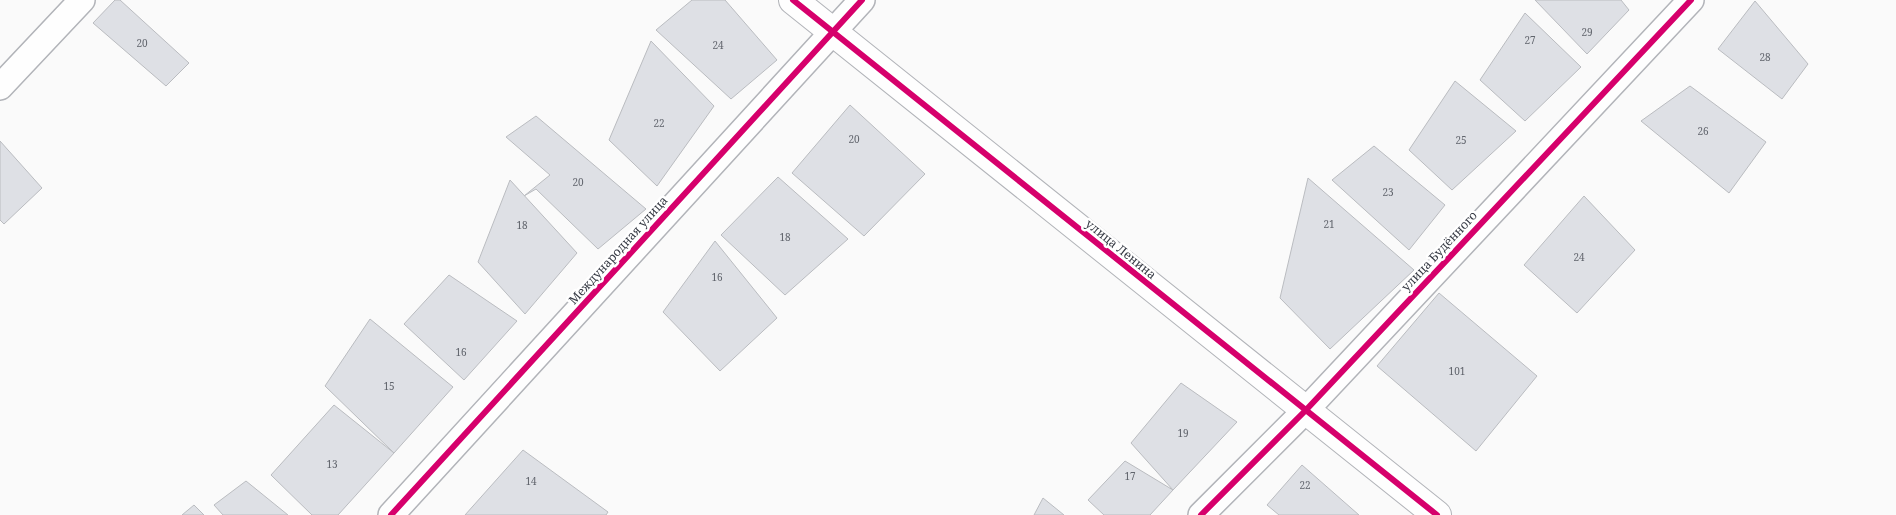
<svg xmlns="http://www.w3.org/2000/svg" width="1896" height="515" font-family="'Noto Serif',serif">
  <style>
    .building { fill: #dee0e5; stroke: #babcc0 }
    .lines { fill: none; stroke-linecap: round; stroke-linejoin: round }
    .minor-casing { stroke: #b2b4b9; stroke-width: 28 }
    .tertiary-casing { stroke: #b2b4b9; stroke-width: 30 }
    .minor { stroke: #fefefe; stroke-width: 25 }
    .tertiary { stroke: #fefefe; stroke-width: 28 }
    .cycleway-casing { stroke: #fff; stroke-width: 9 }
    .cycleway { stroke: #d6006c; stroke-width: 6 }
    .labels { text-anchor: middle; dominant-baseline: central; stroke-width: 5; stroke-linejoin: round; paint-order: stroke }
    .number-label { font-size: 10px; fill: #60646c }
    .street-label { font-size: 12px; fill: #363a44; stroke: #fff }
  </style>
  <rect width="100%" height="100%" fill="#fafafa"/>
  <!-- building -->
  <g class="building">
    <polygon points="115,0 120,0 189,63 166,86 93,23"/>
    <polygon points="692,0 725,0 777,60 731,99 656,30"/>
    <polygon points="1535,0 1621,0 1629,10 1587,54"/>
    <polygon points="1755,1 1808,64 1782,99 1718,49"/>
    <polygon points="1525,13 1581,67 1525,121 1480,80"/>
    <polygon points="651,41 714,106 657,186 609,140"/>
    <polygon points="1455,81 1516,131 1452,190 1409,150"/>
    <polygon points="1690,86 1766,142 1729,193 1641,121"/>
    <polygon points="850,105 925,174 864,236 792,173"/>
    <polygon points="536,116 646,209 598,249 536,189 524,196 550,175 506,137"/>
    <polygon points="0,141 42,188 4,224 0,220"/>
    <polygon points="1374,146 1445,205 1409,250 1332,180"/>
    <polygon points="778,177 848,239 785,295 721,235"/>
    <polygon points="1308,178 1414,270 1330,349 1280,298"/>
    <polygon points="510,180 577,253 525,314 478,262"/>
    <polygon points="1584,196 1635,250 1577,313 1524,265"/>
    <polygon points="715,241 777,318 720,371 663,312"/>
    <polygon points="449,275 517,321 464,380 404,324"/>
    <polygon points="1439,293 1537,376 1476,451 1377,366"/>
    <polygon points="370,319 453,387 394,453 325,386"/>
    <polygon points="1181,383 1237,422 1173,490 1131,443"/>
    <polygon points="334,405 394,453 338,515 312,515 271,475"/>
    <polygon points="523,450 608,512 606,515 465,515"/>
    <polygon points="1125,461 1173,490 1150,515 1104,515 1088,500"/>
    <polygon points="1302,465 1359,515 1279,515 1267,505"/>
    <polygon points="246,481 288,515 223,515 214,505"/>
    <polygon points="1043,498 1064,515 1034,515"/>
    <polygon points="194,505 204,515 182,515"/>
  </g>
  <g class="lines">
    <!-- minor casing -->
    <g class="minor-casing">
      <g id="minor">
        <polyline points="0,87 82,0"/>
        <polyline points="391,515 862,0"/>
        <polyline points="1201,515 1306,410 1691,0"/>
      </g>
    </g>
    <!-- tertiary casing -->
    <g class="tertiary-casing">
      <polyline id="tertiary" points="793,0 1437,515"/>
    </g>
    <!-- minor -->
    <use href="#minor" class="minor"/>
    <!-- tertiary -->
    <use href="#tertiary" class="tertiary"/>
    <!-- cycleway casing -->
    <g class="cycleway-casing">
      <g id="cycleway">
        <polyline points="793,0 1437,515"/>
        <polyline points="391,515 862,0"/>
        <polyline points="1201,515 1306,410 1691,0"/>
      </g>
    </g>
    <!-- cycleway -->
    <use href="#cycleway" class="cycleway"/>
  </g>
  <g class="labels">
    <!-- number labels -->
    <g class="number-label">
      <text x="1587" y="32">29</text>
      <text x="1530" y="40">27</text>
      <text x="142" y="43">20</text>
      <text x="718" y="45">24</text>
      <text x="1765" y="57">28</text>
      <text x="659" y="123">22</text>
      <text x="1703" y="131">26</text>
      <text x="854" y="139">20</text>
      <text x="1461" y="140">25</text>
      <text x="578" y="182">20</text>
      <text x="1388" y="192">23</text>
      <text x="1329" y="224">21</text>
      <text x="522" y="225">18</text>
      <text x="785" y="237">18</text>
      <text x="1579" y="257">24</text>
      <text x="717" y="277">16</text>
      <text x="461" y="352">16</text>
      <text x="1457" y="371">101</text>
      <text x="389" y="386">15</text>
      <text x="1183" y="433">19</text>
      <text x="332" y="464">13</text>
      <text x="1130" y="476">17</text>
      <text x="531" y="481">14</text>
      <text x="1305" y="485">22</text>
    </g>
    <!-- street labels -->
    <g class="street-label">
      <text transform="translate(1121 249) rotate(39)">улица Ленина</text>
      <text transform="translate(618 250) rotate(-48)">Международная улица</text>
      <text transform="translate(1439 251) rotate(-47)">улица Будённого</text>
    </g>
  </g>
</svg>
